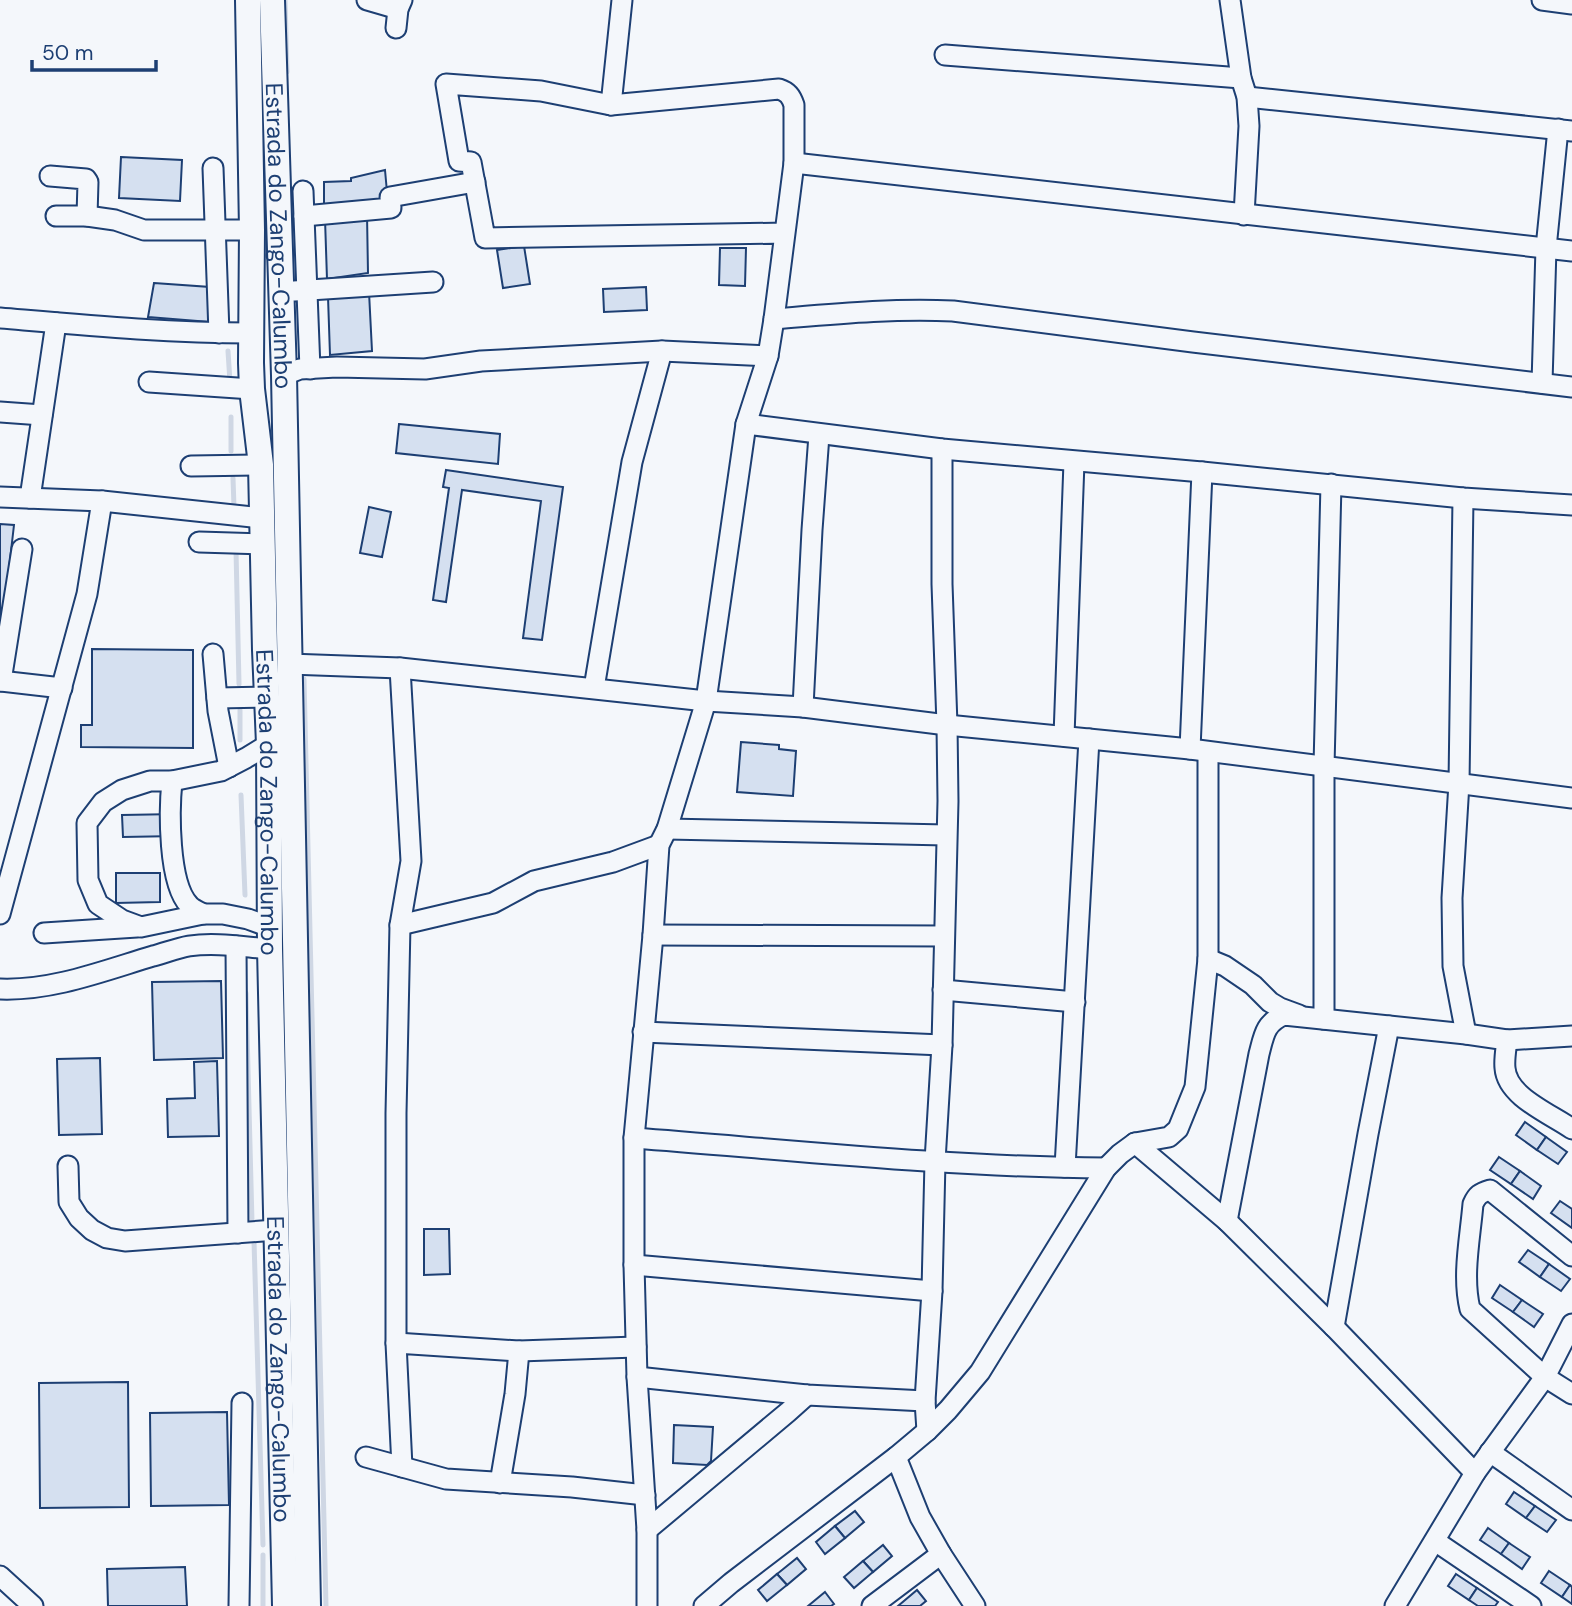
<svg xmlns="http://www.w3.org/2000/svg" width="1572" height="1606" font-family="'DM Sans',sans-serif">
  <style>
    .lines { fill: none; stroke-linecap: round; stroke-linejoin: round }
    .stream { stroke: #cfd7e4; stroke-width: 5 }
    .building { fill: #d5e0f0; stroke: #1d3f73; stroke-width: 2 }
    .minor-casing { stroke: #1d3f73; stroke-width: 23 }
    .major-casing { stroke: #1d3f73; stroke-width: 28 }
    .minor { stroke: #f4f7fb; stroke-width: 19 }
    .major { stroke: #f4f7fb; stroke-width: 24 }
    .labels { text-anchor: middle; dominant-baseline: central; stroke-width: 5; stroke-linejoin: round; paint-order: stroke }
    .street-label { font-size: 24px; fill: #1d3f73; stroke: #f4f7fb }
  </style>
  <rect width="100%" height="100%" fill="#f4f7fb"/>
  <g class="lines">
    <!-- stream -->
    <g class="stream">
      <polyline points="285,0 287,72"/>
      <polyline points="228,351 230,382"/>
      <polyline points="231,417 231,451"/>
      <polyline points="233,478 234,507"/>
      <polyline points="236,550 239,684"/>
      <polyline points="304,679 326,1606"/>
      <polyline points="240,710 240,740"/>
      <polyline points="241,795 245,895"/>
      <polyline points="246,993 252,1222"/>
      <polyline points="254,1241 263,1545"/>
      <polyline points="263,1555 263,1606"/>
    </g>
  </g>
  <!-- building -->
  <g class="building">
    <polygon points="121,157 182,160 180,201 119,198"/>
    <polygon points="385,170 388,203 324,210 324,182 351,181 351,178"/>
    <polygon points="367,214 368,273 327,279 325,219"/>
    <polygon points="524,246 530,284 503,288 497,250"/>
    <polygon points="720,248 746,248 745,286 719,285"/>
    <polygon points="154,283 210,287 210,322 148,317"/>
    <polygon points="646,287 647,310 604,312 603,289"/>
    <polygon points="369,292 372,351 330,355 328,297"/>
    <polygon points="399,424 500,434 498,464 396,453"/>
    <polygon points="446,470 563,487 542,640 523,638 541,501 462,490 446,602 433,600 449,488 443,487"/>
    <polygon points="369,507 391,512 382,557 360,553"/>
    <polygon points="0,524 14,525 2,629 0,628"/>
    <polygon points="92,649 193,650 193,748 81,747 81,725 92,725"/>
    <polygon points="741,742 779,745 779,749 796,751 793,796 737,792"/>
    <polygon points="177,814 177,836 123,837 122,815"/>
    <polygon points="116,873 160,873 160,902 116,903"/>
    <polygon points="221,981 223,1058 154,1060 152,982"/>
    <polygon points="100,1058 102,1134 59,1135 57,1059"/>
    <polygon points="217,1061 219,1136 168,1137 167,1099 195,1098 194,1062"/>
    <polygon points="1525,1122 1546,1137 1537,1150 1516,1135"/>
    <polygon points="1546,1137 1567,1152 1558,1164 1537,1150"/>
    <polygon points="1499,1157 1520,1171 1511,1184 1490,1170"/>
    <polygon points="1520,1171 1541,1186 1533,1199 1511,1184"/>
    <polygon points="1560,1201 1572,1209 1572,1228 1551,1213"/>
    <polygon points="424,1229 449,1229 450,1274 424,1275"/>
    <polygon points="1528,1250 1549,1264 1540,1277 1519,1262"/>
    <polygon points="1549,1264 1570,1279 1561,1291 1540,1277"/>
    <polygon points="1500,1285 1522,1300 1513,1312 1492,1298"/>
    <polygon points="1522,1300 1543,1314 1534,1327 1513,1312"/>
    <polygon points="128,1382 129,1507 40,1508 39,1383"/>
    <polygon points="227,1412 229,1505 151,1506 150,1413"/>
    <polygon points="674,1425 713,1427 711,1461 707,1465 673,1463"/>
    <polygon points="1514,1492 1535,1506 1526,1518 1506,1504"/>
    <polygon points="1535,1506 1556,1520 1547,1532 1526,1518"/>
    <polygon points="855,1511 864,1522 845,1538 835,1526"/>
    <polygon points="835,1526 845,1538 825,1554 816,1542"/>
    <polygon points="1488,1528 1509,1543 1501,1554 1480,1540"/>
    <polygon points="1509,1543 1530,1557 1522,1569 1501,1554"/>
    <polygon points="883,1545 892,1556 873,1572 863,1561"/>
    <polygon points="797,1558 806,1569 787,1585 777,1574"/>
    <polygon points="863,1561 873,1572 854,1588 844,1577"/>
    <polygon points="185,1567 187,1606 108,1606 107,1569"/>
    <polygon points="1549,1571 1570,1585 1562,1597 1541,1583"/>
    <polygon points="777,1574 787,1585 767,1601 758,1590"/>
    <polygon points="1456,1574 1477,1588 1469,1600 1448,1586"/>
    <polygon points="1570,1585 1572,1587 1572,1604 1562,1597"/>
    <polygon points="1477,1588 1498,1602 1495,1606 1478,1606 1469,1600"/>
    <polygon points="917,1590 926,1601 920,1606 898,1606"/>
    <polygon points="825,1592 834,1604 831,1606 808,1606"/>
  </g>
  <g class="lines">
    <!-- minor casing -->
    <g class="minor-casing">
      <g id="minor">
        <polyline points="367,0 398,9"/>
        <polyline points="1230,0 1241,78 1247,97 1249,126 1244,215"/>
        <polyline points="1542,0 1572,4"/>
        <polyline points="396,28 398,9 402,0"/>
        <polyline points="945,55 1241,78"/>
        <polyline points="1247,97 1572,131"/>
        <polyline points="611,105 622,0"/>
        <polyline points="794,163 1572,251"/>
        <polyline points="213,168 219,333"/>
        <polyline points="50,176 86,179 88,182 87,216"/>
        <polyline points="303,191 310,369"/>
        <polyline points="56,216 87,216 115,220 144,230 252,230"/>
        <polyline points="304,216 391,208 390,197 475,182"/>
        <polyline points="294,291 433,282"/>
        <path d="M0 318C83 325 168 333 251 333"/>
        <path d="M774 319C834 314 893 308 953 311L1193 342 1572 387"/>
        <polyline points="284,375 300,369 337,367 425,369 481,361 662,351 768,356"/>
        <polyline points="149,382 252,389"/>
        <polyline points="1542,383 1546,248 1558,129"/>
        <polyline points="0,412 42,415"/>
        <polyline points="746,424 942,449 1202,472 1463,498 1572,505"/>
        <polyline points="191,466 261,465"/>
        <polyline points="0,497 102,501 262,518"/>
        <polyline points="30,498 56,323"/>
        <polyline points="1463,498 1459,783 1452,898 1453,966 1466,1034"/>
        <polyline points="199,542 263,544"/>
        <polyline points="213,654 218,711 229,767"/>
        <polyline points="289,664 400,668 706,701 803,707 947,725 1190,749 1572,798"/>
        <polyline points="0,681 62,688"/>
        <polyline points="1,681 22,549"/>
        <polyline points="594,688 632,462 662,351"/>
        <polyline points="217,698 267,697"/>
        <polyline points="803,707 812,530 819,435"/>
        <polyline points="1064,736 1074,462"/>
        <polyline points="269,744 246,758 221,771 172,781 150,781 122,790 103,802 87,823 88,880 98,904 122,920 141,927 203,914 223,914 248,919 270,927"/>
        <polyline points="1190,749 1202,472"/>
        <path d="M172 781C169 810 168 883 189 905 192 909 198 911 203 914"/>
        <polyline points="667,829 946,835"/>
        <polyline points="0,914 87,594 102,501"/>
        <polyline points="400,925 493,903 534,881 613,862 659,845"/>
        <polyline points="44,933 137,927"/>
        <polyline points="653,935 944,936"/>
        <polyline points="236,946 238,1233"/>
        <polyline points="1208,959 1225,966 1253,985 1270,1002 1280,1008 1299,1015"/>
        <path d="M0 989C52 991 103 971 153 956 165 953 177 948 189 946 216 942 243 947 270 949"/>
        <polyline points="943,990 1075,1002"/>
        <polyline points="1324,1019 1324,766 1331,484"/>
        <polyline points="643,1032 942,1045"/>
        <path d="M1507 1040C1506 1049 1504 1059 1505 1068 1507 1097 1551 1114 1572 1129"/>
        <path d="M634 1138C791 1150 948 1167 1106 1168"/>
        <polyline points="1135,1143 1227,1221 1334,1327 1475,1473"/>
        <polyline points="68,1166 69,1202 79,1218 92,1230 107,1238 125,1241 276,1230"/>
        <polyline points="1065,1167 1089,739"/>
        <path d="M1227 1221 1259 1054C1264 1035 1265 1023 1284 1015L1466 1034 1507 1040 1572 1036"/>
        <path d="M1572 1256 1490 1190C1480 1193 1477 1195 1473 1204 1470 1239 1462 1276 1470 1309L1545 1377 1572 1394"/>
        <polyline points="634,1265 932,1291"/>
        <polyline points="1334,1327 1368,1134 1389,1026"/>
        <polyline points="396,1343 396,1113 400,925 411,861 400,668"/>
        <polyline points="637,1377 807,1395 925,1401"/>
        <polyline points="927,1431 925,1401 932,1291 935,1161 942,1045 948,801 947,725 942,584 942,449"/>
        <polyline points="1490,1452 1572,1510"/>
        <polyline points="366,1457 446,1479 572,1487 645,1495"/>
        <polyline points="896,1457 920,1517 941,1554 975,1606"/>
        <polyline points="402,1467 396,1343 519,1351 636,1347"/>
        <polyline points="500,1483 515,1394 519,1351"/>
        <polyline points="647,1530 788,1412 807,1395"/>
        <polyline points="1435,1541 1531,1606"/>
        <polyline points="0,1576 33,1606"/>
        <polyline points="239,1606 242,1403"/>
        <path d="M647 1606V1530L637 1377 634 1265V1138L653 935 659 845 667 829 706 701 746 424 768 356 774 319 794 163V105C791 96 788 92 779 89L611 105 541 91 446 84 459 161 471 162 485 238 785 233"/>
        <polyline points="704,1606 731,1583 896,1457 927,1431 948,1410 980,1372 1106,1168 1120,1154 1135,1143 1169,1137 1178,1129 1195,1087 1208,959 1208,752"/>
        <polyline points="872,1606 941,1554"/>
        <polyline points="1395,1606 1475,1473 1545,1377 1572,1324"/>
      </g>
    </g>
    <!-- major casing -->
    <g class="major-casing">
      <g id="major">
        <path id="s1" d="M248 0 252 230 251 363 252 389 261 465 265 650 269 744 270 949 285 1606"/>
        <path id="s2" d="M272 0 284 375 308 1606"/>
      </g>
    </g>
    <!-- minor -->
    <use href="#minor" class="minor"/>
    <!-- major -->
    <use href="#major" class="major"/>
  </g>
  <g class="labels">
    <!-- street labels -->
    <g class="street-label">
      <text stroke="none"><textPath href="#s2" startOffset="236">Estrada do Zango-Calumbo</textPath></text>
      <text stroke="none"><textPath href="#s1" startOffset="803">Estrada do Zango-Calumbo</textPath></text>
      <text stroke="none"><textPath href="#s1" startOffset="1370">Estrada do Zango-Calumbo</textPath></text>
    </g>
  </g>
  <!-- scale -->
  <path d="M32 60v10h124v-10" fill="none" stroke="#1d3f73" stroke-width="3.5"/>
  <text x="42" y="60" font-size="21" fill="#1d3f73" stroke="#f4f7fb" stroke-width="5" paint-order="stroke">50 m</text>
</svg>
